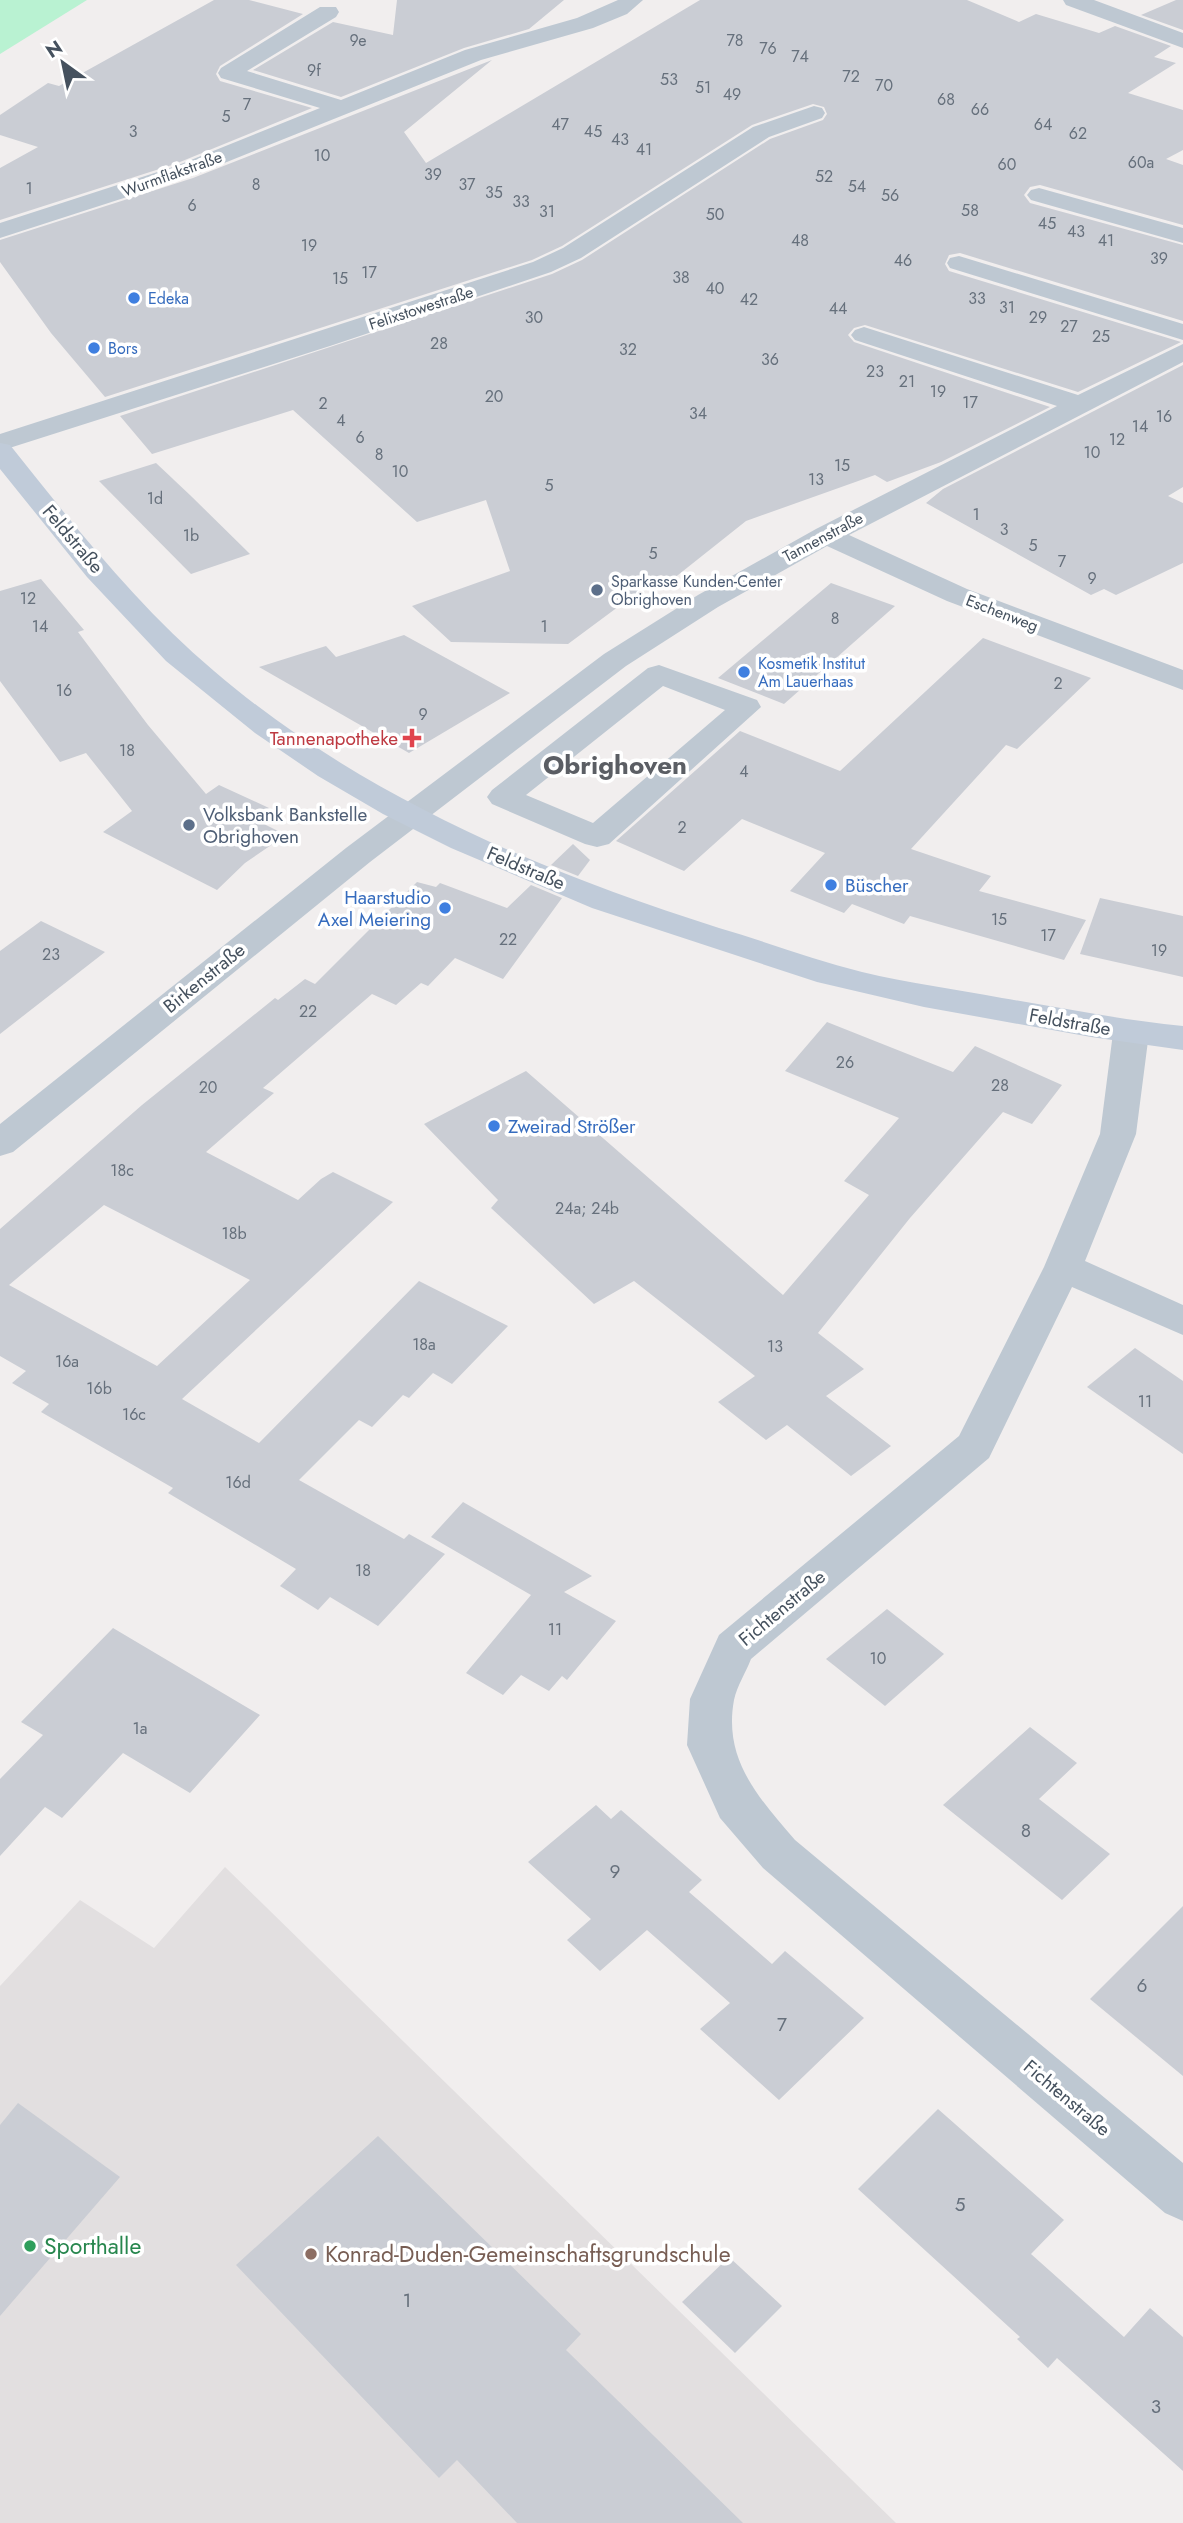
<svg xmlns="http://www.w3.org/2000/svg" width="1183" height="2523" font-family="Jost,sans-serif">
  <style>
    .education { fill: #e2dfe0 }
    .green { fill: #b9f2d2 }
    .building { fill: #cacdd4; fill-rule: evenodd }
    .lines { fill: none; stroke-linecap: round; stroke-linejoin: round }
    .street { fill: #bec8d2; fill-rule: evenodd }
    .secondary { fill: #c0cbd9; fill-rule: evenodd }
    .shop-dot { fill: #3f7fe0; stroke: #fff; stroke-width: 2.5 }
    .service-dot { fill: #5c6f8a; stroke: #fff; stroke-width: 2.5 }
    .health-dot { fill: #e0444e; stroke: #fff; stroke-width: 2.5 }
    .leisure-dot { fill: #2e9e5b; stroke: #fff; stroke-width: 2.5 }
    .education-dot { fill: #8d6e63; stroke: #fff; stroke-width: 2.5 }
    .labels { text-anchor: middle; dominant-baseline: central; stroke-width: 7; stroke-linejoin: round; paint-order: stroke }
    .number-label { font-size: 16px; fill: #66707c }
    .far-street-label { font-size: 16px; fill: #45515e; stroke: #fff }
    .far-shop-label { font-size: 16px; fill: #366cbe; stroke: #fff; text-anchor: start }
    .far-service-label { font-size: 16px; fill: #4e5e75; stroke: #fff; text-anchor: start }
    .street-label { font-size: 19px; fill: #45515e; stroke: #fff }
    .health-label { font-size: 19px; fill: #be3a42; stroke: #fff; text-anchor: end }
    .service-label { font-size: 19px; fill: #4e5e75; stroke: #fff; text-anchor: start }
    .shop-label { font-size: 19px; fill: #366cbe; stroke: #fff; text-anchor: start }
    .near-number-label { font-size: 19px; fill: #66707c }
    .near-leisure-label { font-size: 23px; fill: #27864d; stroke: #fff; text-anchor: start }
    .near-education-label { font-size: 23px; fill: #785e54; stroke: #fff; text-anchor: start }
    .district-label { font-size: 26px; font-weight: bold; fill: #5b5e64; stroke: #fff }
  </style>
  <rect width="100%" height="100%" fill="#f1eeee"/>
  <!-- education -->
  <polygon class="education" points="225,1867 896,2523 0,2523 0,1986 80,1900 154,1948"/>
  <!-- green -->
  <polygon class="green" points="0,0 87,0 0,54"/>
  <!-- building -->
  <g class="building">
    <polygon points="214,0 249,0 303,14 220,66 216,74 220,81 312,108 175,164 0,220 0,168 38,147 0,135 0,115 48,83 59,86"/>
    <polygon points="397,0 564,0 529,29 464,48 341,97 253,70 333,22 393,35"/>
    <polygon points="700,0 967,0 1019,22 1036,14 1099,33 1115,26 1171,46 1154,57 1176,63 1128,93 1183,110 1183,150 1166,159 1183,165 1183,225 1040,185 1030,187 1024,195 1030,203 1183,245 1183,321 960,253 949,255 945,264 949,271 1181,342 1078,392 865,325 854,328 848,335 854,342 1050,407 941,462 887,482 875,475 746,521 673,579 661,575 568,644 451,642 412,606 510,571 486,500 417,522 293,410 152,454 120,416 552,274 582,260 770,139 823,120 827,114 824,107 813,104 752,125 562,246 532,260 105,397 51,333 0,262 0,240 193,178 492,60 404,132 426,163"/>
    <polygon points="1176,0 1183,0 1183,30 1141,15"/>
    <polygon points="1183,365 1183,487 1168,496 1183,503 1183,563 1116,595 1104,589 1091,595 926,503 943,489"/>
    <polygon points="156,463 191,496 250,554 191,574 99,481"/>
    <polygon points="41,579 84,630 78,632 148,725 206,794 219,785 269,808 254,819 286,835 245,863 217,890 103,832 132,811 86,753 60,762 0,681 0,591"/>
    <polygon points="831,583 895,606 784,704 718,678"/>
    <polygon points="404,635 510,693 409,753 259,667 326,646 336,657"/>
    <polygon points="983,638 1091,678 1017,749 1006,745 911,849 991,876 979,891 1086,920 1064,960 910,916 904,924 852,904 844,913 790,891 825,853 742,819 684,871 616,841 740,731 840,771"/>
    <polygon points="573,844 590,860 578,876 551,865"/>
    <path d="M417 882 436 887 440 883 507 908 531 885 562 898 503 979 455 958 428 986 421 983 396 1005 372 994 263 1088 274 1093 206 1152 298 1200 321 1179 333 1172 393 1202 182 1399 259 1443 419 1281 508 1326 452 1384 433 1373 409 1398 403 1395 372 1427 359 1420 299 1480 404 1539 409 1534 445 1554 378 1626 330 1597 318 1610 280 1586 296 1569 168 1493 173 1488 41 1412 49 1404 12 1383 26 1371 0 1356V1229L142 1105 275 998 278 1000 305 979 315 984ZM104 1205 250 1280 157 1366 9 1285Z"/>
    <polygon points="1100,898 1183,916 1183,977 1080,954"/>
    <polygon points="41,921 105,952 0,1034 0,951"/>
    <polygon points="827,1022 953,1072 975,1046 1062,1085 1032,1124 1003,1112 910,1218 818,1333 864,1369 826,1396 891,1446 851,1476 787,1425 766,1440 718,1402 755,1376 634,1281 594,1304 491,1208 498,1200 424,1124 526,1071 783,1295 869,1195 844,1181 899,1118 785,1071"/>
    <polygon points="1135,1348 1183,1381 1183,1454 1087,1387"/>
    <polygon points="463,1502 592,1576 564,1592 616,1621 567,1680 562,1676 549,1691 521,1675 503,1695 466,1673 531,1595 431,1537"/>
    <polygon points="887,1609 944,1654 885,1706 826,1659"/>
    <polygon points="113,1628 260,1715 190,1793 123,1753 62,1818 45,1807 0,1856 0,1779 43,1735 21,1722"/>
    <polygon points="1030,1727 1077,1763 1039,1799 1110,1854 1062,1900 943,1805"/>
    <polygon points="596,1805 611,1819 621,1810 702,1880 689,1892 772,1964 785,1951 864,2018 779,2100 700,2029 730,2003 647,1930 600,1971 567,1940 591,1919 528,1862"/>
    <polygon points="1183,1906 1183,2076 1090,1999"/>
    <polygon points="18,2103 120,2177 0,2316 0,2125"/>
    <polygon points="938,2109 1064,2220 1031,2254 1124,2337 1150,2308 1183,2337 1183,2471 1057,2358 1048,2368 1017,2339 1020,2337 858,2189"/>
    <polygon points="378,2136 581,2334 566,2350 743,2523 517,2523 457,2460 439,2478 236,2265"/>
    <polygon points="729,2257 782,2306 735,2353 682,2302"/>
  </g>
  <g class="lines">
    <!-- street -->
    <g class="street">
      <polygon points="618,0 643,0 627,14 593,28 481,60 192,176 0,238 0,223 176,166 320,108 221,78 218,73 221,68 320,7 336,7 339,12 336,17 247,71 341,100 465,50 577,18"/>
      <polygon points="1063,0 1094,0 1183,33 1183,48 1066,5"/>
      <polygon points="814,106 822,108 825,113 822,118 769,137 581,258 551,272 330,346 0,451 0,434 533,262 563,248 753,127"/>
      <polygon points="1039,188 1183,228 1183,243 1031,200 1027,195 1031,190"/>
      <polygon points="959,256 1183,324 1183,340 950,268 947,263 950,258"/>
      <polygon points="864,327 1078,395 1183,344 1183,362 849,535 967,589 1183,670 1183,690 947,601 827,546 718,607 626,666 370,862 13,1152 0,1156 0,1124 346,848 604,654 698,595 816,529 1057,406 855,340 851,335 855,330"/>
      <path d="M659 665 757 700 761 707 609 844 597 847 585 844 492 804 487 797 492 790 648 668ZM663 686 725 710 593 823 526 795Z"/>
      <path d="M1131 1021 1144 1025 1149 1033 1136 1134 1085 1261 1183 1305V1335L1072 1287 989 1458 751 1659C746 1672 737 1686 734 1700 723 1760 759 1798 795 1840L1183 2163V2221L1165 2213 763 1868 720 1818 687 1745 690 1699 719 1635 959 1436 1044 1267 1100 1134 1113 1033 1118 1025Z"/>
    </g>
    <!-- secondary -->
    <path class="secondary" d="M0 443 10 445C73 524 136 605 214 671 359 795 539 871 719 928 767 942 814 960 862 972 908 983 955 989 1002 998 1062 1008 1122 1020 1183 1026V1050L1091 1037 924 1007 817 982 592 908 451 848 383 814 318 776 255 733 166 661 87 577 0 469Z"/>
  </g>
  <!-- markers -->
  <g class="shop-dot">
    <circle cx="134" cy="298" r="7"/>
    <circle cx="94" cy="348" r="7"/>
    <circle cx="744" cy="672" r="7"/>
    <circle cx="831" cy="885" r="7"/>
    <circle cx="445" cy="908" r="7"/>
    <circle cx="494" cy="1126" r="7"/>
  </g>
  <g class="service-dot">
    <circle cx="597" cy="590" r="7"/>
    <circle cx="189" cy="825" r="7"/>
  </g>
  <path class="health-dot" d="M408.5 727.5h7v7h7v7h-7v7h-7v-7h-7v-7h7z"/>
  <circle class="leisure-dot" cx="30" cy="2246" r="7"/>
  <circle class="education-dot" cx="311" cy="2254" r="7"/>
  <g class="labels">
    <!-- number labels -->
    <g class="number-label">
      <text x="358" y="40">9e</text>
      <text x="735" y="40">78</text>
      <text x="768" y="48">76</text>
      <text x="800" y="56">74</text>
      <text x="314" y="70">9f</text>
      <text x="851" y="76">72</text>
      <text x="669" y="79">53</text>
      <text x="884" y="85">70</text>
      <text x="703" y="87">51</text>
      <text x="732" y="94">49</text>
      <text x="946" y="99">68</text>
      <text x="247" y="104">7</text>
      <text x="980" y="109">66</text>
      <text x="226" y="116">5</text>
      <text x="560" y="124">47</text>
      <text x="1043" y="124">64</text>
      <text x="133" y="131">3</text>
      <text x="593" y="131">45</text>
      <text x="1078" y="133">62</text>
      <text x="620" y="139">43</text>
      <text x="644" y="149">41</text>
      <text x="322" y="155">10</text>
      <text x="1141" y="162">60a</text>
      <text x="1007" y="164">60</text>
      <text x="433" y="174">39</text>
      <text x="824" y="176">52</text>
      <text x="256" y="184">8</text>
      <text x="467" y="184">37</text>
      <text x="857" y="186">54</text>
      <text x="29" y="188">1</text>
      <text x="494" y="192">35</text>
      <text x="890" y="195">56</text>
      <text x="521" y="201">33</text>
      <text x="192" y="205">6</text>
      <text x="970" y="210">58</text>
      <text x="547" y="211">31</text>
      <text x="715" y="214">50</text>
      <text x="1047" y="223">45</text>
      <text x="1076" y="231">43</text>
      <text x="800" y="240">48</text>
      <text x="1106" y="240">41</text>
      <text x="309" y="245">19</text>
      <text x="1159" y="258">39</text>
      <text x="903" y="260">46</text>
      <text x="369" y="272">17</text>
      <text x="681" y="277">38</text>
      <text x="340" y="278">15</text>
      <text x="715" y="288">40</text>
      <text x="977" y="298">33</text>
      <text x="749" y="299">42</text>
      <text x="1007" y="307">31</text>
      <text x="838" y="308">44</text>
      <text x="534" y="317">30</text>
      <text x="1038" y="317">29</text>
      <text x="1069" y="326">27</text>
      <text x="1101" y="336">25</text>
      <text x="439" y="343">28</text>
      <text x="628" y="349">32</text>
      <text x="770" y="359">36</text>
      <text x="875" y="371">23</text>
      <text x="907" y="381">21</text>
      <text x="938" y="391">19</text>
      <text x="494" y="396">20</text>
      <text x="970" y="402">17</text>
      <text x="323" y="403">2</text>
      <text x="698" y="413">34</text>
      <text x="1164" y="416">16</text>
      <text x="341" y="420">4</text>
      <text x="1140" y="426">14</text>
      <text x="360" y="437">6</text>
      <text x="1117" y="439">12</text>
      <text x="1092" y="452">10</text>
      <text x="379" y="454">8</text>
      <text x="842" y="465">15</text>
      <text x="400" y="471">10</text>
      <text x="816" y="479">13</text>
      <text x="549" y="485">5</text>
      <text x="155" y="498">1d</text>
      <text x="976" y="514">1</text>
      <text x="1004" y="529">3</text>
      <text x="191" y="535">1b</text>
      <text x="1033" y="545">5</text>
      <text x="653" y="553">5</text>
      <text x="1062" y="561">7</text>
      <text x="1092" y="578">9</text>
      <text x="28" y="598">12</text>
      <text x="835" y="618">8</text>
      <text x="40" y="626">14</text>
      <text x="544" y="626">1</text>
      <text x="1058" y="683">2</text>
      <text x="64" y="690">16</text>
      <text x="423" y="714">9</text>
      <text x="127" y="750">18</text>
      <text x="744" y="771">4</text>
      <text x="682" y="827">2</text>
      <text x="999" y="919">15</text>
      <text x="1048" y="935">17</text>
      <text x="508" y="939">22</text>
      <text x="1159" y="950">19</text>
      <text x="51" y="954">23</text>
      <text x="308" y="1011">22</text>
      <text x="845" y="1062">26</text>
      <text x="1000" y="1085">28</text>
      <text x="208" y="1087">20</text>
      <text x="122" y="1170">18c</text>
      <text x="587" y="1208">24a; 24b</text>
      <text x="234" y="1233">18b</text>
      <text x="424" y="1344">18a</text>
      <text x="775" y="1346">13</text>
      <text x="67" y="1361">16a</text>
      <text x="99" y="1388">16b</text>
      <text x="1145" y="1401">11</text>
      <text x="134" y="1414">16c</text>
      <text x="238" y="1482">16d</text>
      <text x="363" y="1570">18</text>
      <text x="555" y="1629">11</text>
      <text x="878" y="1658">10</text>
      <text x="140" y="1728">1a</text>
    </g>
    <!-- far-street labels -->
    <g class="far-street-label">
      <text transform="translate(172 174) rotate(-20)">Wurmflakstraße</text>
      <text transform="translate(421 308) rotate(-18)">Felixstowestraße</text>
      <text transform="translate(823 537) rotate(-28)">Tannenstraße</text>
      <text transform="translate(1002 613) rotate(21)">Eschenweg</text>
    </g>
    <!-- far-shop labels -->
    <g class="far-shop-label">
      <text x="148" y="298">Edeka</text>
      <text x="108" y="348">Bors</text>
      <text x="758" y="663">Kosmetik Institut<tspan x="758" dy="18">Am Lauerhaas</tspan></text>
    </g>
    <!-- far-service labels -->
    <g class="far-service-label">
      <text x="611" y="581">Sparkasse Kunden-Center<tspan x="611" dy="18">Obrighoven</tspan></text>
    </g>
    <!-- street labels -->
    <g class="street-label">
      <text transform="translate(73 539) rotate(50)">Feldstraße</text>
      <text transform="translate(526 868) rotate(23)">Feldstraße</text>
      <text transform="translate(204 978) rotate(-39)">Birkenstraße</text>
      <text transform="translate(1070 1022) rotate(10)">Feldstraße</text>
      <text transform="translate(782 1608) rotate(-40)">Fichtenstraße</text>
      <text transform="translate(1067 2098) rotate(40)">Fichtenstraße</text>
    </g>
    <!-- health labels -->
    <g class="health-label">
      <text x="398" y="738">Tannenapotheke</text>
    </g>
    <!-- service labels -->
    <g class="service-label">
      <text x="203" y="814">Volksbank Bankstelle<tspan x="203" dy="22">Obrighoven</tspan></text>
    </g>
    <!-- shop labels -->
    <g class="shop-label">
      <text x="845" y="885">Büscher</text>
      <text x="431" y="897" text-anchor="end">Haarstudio<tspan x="431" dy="22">Axel Meiering</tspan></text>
      <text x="508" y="1126">Zweirad Strößer</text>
    </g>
    <!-- near-number labels -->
    <g class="near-number-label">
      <text x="1026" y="1830">8</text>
      <text x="615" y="1871">9</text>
      <text x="1142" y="1985">6</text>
      <text x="782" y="2024">7</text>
      <text x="960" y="2204">5</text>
      <text x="407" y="2300">1</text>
      <text x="1156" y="2406">3</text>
    </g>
    <!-- near-leisure labels -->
    <g class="near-leisure-label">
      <text x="44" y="2246">Sporthalle</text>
    </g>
    <!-- near-education labels -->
    <g class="near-education-label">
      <text x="325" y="2254">Konrad-Duden-Gemeinschaftsgrundschule</text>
    </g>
    <!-- district labels -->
    <g class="district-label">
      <text x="615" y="765">Obrighoven</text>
    </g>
  </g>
  <!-- north arrow -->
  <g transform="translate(63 63) rotate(327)" stroke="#ffffff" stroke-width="5" paint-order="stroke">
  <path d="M0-5L12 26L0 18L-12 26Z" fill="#45515e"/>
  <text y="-10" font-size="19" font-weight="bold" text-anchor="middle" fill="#45515e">N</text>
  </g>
</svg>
